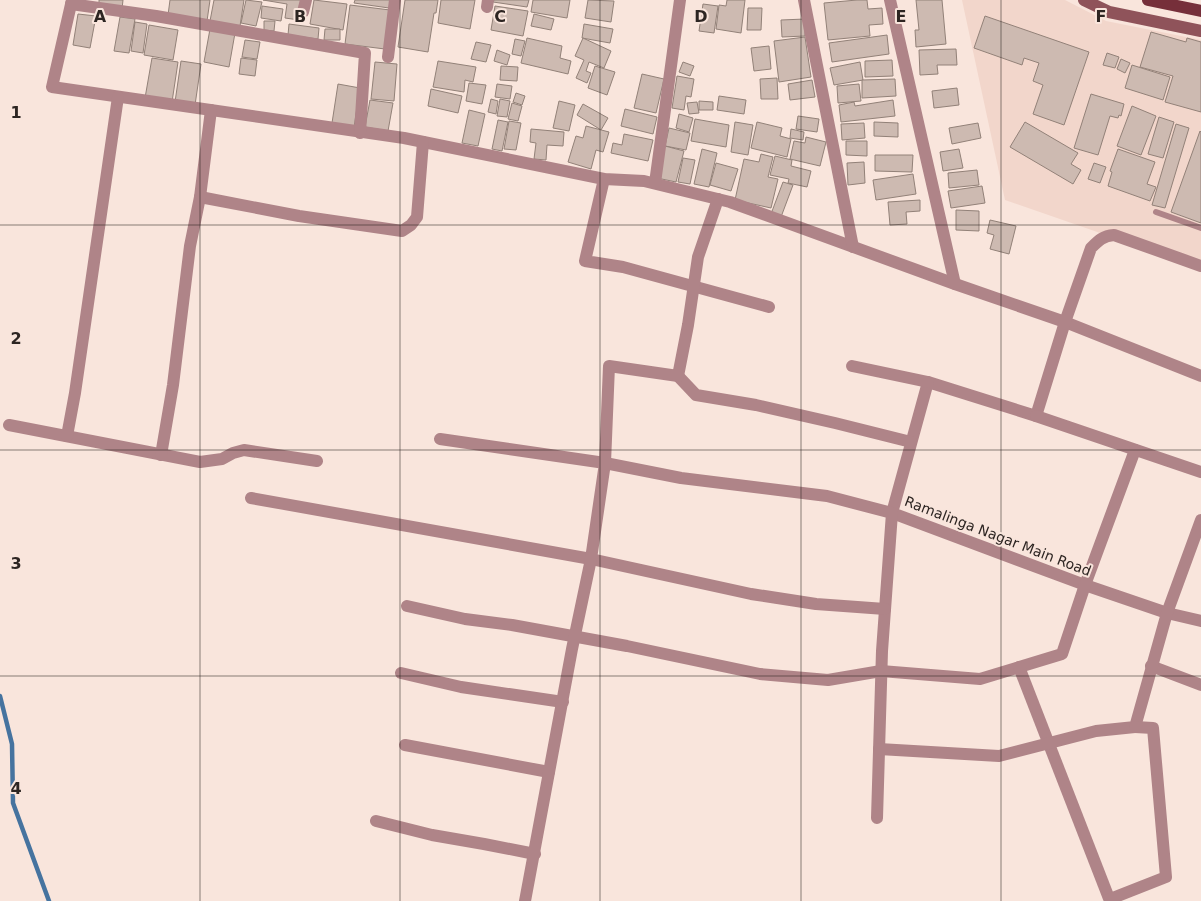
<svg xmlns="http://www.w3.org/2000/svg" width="1201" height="901" font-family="'DejaVu Sans',sans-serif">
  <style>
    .built { fill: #f2d6cb }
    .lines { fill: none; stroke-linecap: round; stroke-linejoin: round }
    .stream { stroke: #46739f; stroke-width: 4.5 }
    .building { fill: #cdbab1; stroke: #928178 }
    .lane { stroke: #af8488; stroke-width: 6 }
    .street { stroke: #af8488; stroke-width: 12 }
    .secondary { stroke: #8f535a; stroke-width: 12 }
    .primary { stroke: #762f3a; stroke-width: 12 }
    .grid { fill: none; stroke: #2d2522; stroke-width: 1; stroke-opacity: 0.55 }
    .labels { text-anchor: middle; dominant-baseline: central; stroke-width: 4; stroke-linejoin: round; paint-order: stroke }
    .street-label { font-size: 14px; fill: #2d2522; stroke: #f9e5dc }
    .grid-label { font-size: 16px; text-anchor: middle; font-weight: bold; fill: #2d2522; stroke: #f9e5dc; stroke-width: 4; stroke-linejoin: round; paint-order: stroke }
  </style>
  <rect width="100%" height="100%" fill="#f9e5dc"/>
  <!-- built -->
  <polygon class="built" points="962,0 1065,0 1106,21 1201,40 1201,268 1005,200"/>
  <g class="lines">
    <!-- stream -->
    <polyline class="stream" points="0,696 12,744 13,803 49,901"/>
  </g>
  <!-- building -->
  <g class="building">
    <polygon points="99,0 123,0 122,9 99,5"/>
    <polygon points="170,0 210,0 207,21 168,15"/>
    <polygon points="214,0 244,0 240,26 210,21"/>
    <polygon points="246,0 262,2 256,26 241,23"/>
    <polygon points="263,0 302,0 299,20 285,18 287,4"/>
    <polygon points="314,0 347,4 343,30 310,24"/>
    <polygon points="355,0 391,0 389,8 354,3"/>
    <polygon points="405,0 438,0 436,13 434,13 428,52 398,47"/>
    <polygon points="441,0 475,0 470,29 438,23"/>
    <polygon points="494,0 529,0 527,7 493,2"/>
    <polygon points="533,0 570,0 567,18 531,12"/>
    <polygon points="588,0 614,1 611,22 585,18"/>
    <polygon points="727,0 745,0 741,33 716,29 719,5 726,6"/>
    <polygon points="857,0 867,0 868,9 882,8 883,24 869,25 870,36 828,40 824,3"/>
    <polygon points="916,0 942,0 946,44 916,47 915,30 919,30"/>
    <polygon points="703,4 718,6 714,33 699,31"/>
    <polygon points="350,5 390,10 385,49 345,44"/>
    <polygon points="262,6 283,9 281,21 261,18"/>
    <polygon points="495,6 528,11 523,36 491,30"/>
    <polygon points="748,8 762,8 761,30 747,30"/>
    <polygon points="78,14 96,16 90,48 73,45"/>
    <polygon points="534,14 554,19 551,30 531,26"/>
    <polygon points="985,16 1089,52 1064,125 1033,114 1043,85 1033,81 1039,63 1024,58 1022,65 974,48"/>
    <polygon points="120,17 135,19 129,53 114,51"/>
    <polygon points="805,19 805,36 782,37 781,20"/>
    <polygon points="264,21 275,21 274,31 264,30"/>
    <polygon points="135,22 147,24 143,53 131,51"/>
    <polygon points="289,24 319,28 318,39 288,35"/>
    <polygon points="584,24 613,29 610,43 582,38"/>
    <polygon points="149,25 178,30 173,60 144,55"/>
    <polygon points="210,29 235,33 229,67 204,62"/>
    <polygon points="325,29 340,29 340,40 324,40"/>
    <polygon points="1151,32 1186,42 1187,38 1201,42 1201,112 1165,102 1173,76 1140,67"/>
    <polygon points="887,35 889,54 832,62 829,43"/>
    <polygon points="805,37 811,77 779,82 774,41"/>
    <polygon points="527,38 562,46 560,58 571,61 568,74 521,63"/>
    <polygon points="583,38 611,51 604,68 589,62 586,71 591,73 587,83 576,78 584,60 575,56"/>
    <polygon points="515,39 525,41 521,56 512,54"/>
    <polygon points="245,40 260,42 257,59 242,57"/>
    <polygon points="476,42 491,45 486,62 471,59"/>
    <polygon points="769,46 771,69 754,71 751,48"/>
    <polygon points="956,49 957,65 937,65 938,74 920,75 919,50"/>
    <polygon points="497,50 510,55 507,65 494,61"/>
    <polygon points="1107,53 1119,57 1115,68 1103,65"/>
    <polygon points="152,58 178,62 172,102 145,98"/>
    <polygon points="241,58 257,60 255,76 239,74"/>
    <polygon points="1121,59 1130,63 1125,73 1117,69"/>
    <polygon points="892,60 893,76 865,77 865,61"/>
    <polygon points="181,61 201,64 195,105 175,102"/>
    <polygon points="438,61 476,67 473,82 465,80 464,92 433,87"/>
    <polygon points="375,62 397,64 394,101 371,99"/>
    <polygon points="683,62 694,66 690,76 679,72"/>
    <polygon points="860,62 863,80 834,85 830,68"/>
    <polygon points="1132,65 1170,77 1163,100 1125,88"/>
    <polygon points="501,66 518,67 517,81 500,80"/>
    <polygon points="595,66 615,72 607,95 588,88"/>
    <polygon points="642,74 664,79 656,113 634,108"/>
    <polygon points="677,76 694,79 691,97 686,96 684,110 672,108"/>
    <polygon points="777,78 778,99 761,99 760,79"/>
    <polygon points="895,79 896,96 862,98 862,80"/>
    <polygon points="812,80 815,97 790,100 788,84"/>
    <polygon points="469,83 486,85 482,104 466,101"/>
    <polygon points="338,84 360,88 354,127 332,123"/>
    <polygon points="497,84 512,86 510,99 495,97"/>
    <polygon points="859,84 861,101 838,103 837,86"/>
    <polygon points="957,88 959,105 934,108 932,91"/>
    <polygon points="431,89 462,96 458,113 428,106"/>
    <polygon points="516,93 525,96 522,105 513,102"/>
    <polygon points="1091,94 1124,104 1121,116 1119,115 1118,118 1110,116 1098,155 1074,148"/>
    <polygon points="719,96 746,100 744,114 717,110"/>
    <polygon points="491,99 498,101 496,114 488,112"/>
    <polygon points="500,99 510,101 507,117 497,116"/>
    <polygon points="370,100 393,103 388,131 365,127"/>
    <polygon points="893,100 895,116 841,122 839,105 854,102 855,106"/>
    <polygon points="559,101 575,105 569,131 553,128"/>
    <polygon points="699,101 713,102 713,110 699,110"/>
    <polygon points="697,102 699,113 689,114 687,103"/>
    <polygon points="512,103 522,106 518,121 508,119"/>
    <polygon points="583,104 608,118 601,130 577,115"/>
    <polygon points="1132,106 1156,116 1141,155 1117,146"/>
    <polygon points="625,109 657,117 653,134 621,126"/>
    <polygon points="469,110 485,114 478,146 462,143"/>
    <polygon points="679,114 693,118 689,132 676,128"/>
    <polygon points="798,116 819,119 817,132 796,129"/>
    <polygon points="1159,117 1174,122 1163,158 1148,154"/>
    <polygon points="695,119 729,125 726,147 691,141"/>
    <polygon points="498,120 508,122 502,151 492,149"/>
    <polygon points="509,121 521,123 516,150 504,149"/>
    <polygon points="735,122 753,125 748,155 731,152"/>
    <polygon points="757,122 782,128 780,136 791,139 787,157 751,148"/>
    <polygon points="874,122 898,123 898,137 874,136"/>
    <polygon points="1025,122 1078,153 1071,164 1081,170 1073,184 1010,147"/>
    <polygon points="864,123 865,138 842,140 841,124"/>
    <polygon points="978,123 981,138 952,144 949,128"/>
    <polygon points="1176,124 1189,128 1165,208 1152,205"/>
    <polygon points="586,126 609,132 603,152 596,150 591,169 568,162 576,136 583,138"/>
    <polygon points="669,128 690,133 686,150 665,146"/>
    <polygon points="531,129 564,132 563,146 547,145 546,160 534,159 536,143 530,142"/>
    <polygon points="791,129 804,132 803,140 790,138"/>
    <polygon points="1200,131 1201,132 1201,223 1171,212"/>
    <polygon points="624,134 653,140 648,161 611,153 613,143 622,145"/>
    <polygon points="806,137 826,142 820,166 790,159 794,141 805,143"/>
    <polygon points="846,141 867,141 867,156 846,155"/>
    <polygon points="665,146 684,151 676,182 657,178"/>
    <polygon points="702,149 717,153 709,187 694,184"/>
    <polygon points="959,149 963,168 943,171 940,152"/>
    <polygon points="1118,149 1155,162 1147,184 1156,187 1150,201 1108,186 1112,172 1110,171"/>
    <polygon points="761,154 773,157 768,177 778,179 771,208 735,200 744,159 759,162"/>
    <polygon points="875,155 913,155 912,172 875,171"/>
    <polygon points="775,156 792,160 791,166 811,171 807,187 788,183 789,179 770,175"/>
    <polygon points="683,158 695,160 690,184 678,182"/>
    <polygon points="864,162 865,183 848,185 847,163"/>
    <polygon points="716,163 738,169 731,191 710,185"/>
    <polygon points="1094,163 1106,167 1100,183 1088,179"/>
    <polygon points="977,170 979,185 949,188 948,173"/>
    <polygon points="913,174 916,194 876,200 873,180"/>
    <polygon points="783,182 793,185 781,217 771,214"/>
    <polygon points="982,186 985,203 951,208 948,191"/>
    <polygon points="920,200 920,211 906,212 907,224 890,225 888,202"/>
    <polygon points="956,210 979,211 979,231 956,230"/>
    <polygon points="990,220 1016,226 1009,254 990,249 994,235 987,233"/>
  </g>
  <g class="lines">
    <!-- lane -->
    <polyline class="lane" points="1156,212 1201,228"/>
    <!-- street -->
    <g class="street">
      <polyline points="72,0 52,87 404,138 604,179 644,181 730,202 955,284 1065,322 1201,376"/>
      <polyline points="804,0 853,247"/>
      <polyline points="890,0 955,284"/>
      <polyline points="71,4 156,16 365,53 360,133"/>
      <polyline points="487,7 488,0"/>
      <polyline points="303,12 306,0"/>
      <polyline points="388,57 395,0"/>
      <polyline points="604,179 585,261 623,267 769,307"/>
      <polyline points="655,183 680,0"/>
      <polyline points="200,197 299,216 402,231 411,225 417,217 423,142"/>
      <path d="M1201 266 1114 235C1103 236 1099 240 1091 248L1065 322 1036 416 928 382 892 513 1085 585 1167 613 1201 621"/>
      <polyline points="852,366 928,382"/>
      <polyline points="678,376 696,395 756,405 835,423 911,442"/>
      <polyline points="1036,416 1201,472"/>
      <polyline points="9,425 200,462 222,459 233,453 244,450 317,461"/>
      <polyline points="67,436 75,393 118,97"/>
      <polyline points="440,439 605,463 681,478 827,496 892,513 882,651 877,818"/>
      <polyline points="161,455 173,385 190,246 200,197 211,110"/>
      <polyline points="251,498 591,559 751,594 816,604 885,609"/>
      <polyline points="407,606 465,619 512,625 627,646 760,674 828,680 881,671 980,679 1062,654 1085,585 1135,450"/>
      <polyline points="1151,666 1201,685"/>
      <polyline points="1019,667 1110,901"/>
      <polyline points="401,673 461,687 563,702"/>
      <polyline points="405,745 549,772"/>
      <polyline points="879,749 999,756 1096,731 1135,727 1167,613 1201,520"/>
      <polyline points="376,821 432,835 484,844 535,854"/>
      <polyline points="1110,899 1166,877 1153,728 1135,727"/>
      <polyline points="525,901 572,649 591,559 605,463 609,366 678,376 688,325 698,257 718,199"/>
    </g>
    <!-- secondary -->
    <polyline class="secondary" points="1084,0 1109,12 1201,31"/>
    <!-- primary -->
    <polyline class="primary" points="1148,0 1201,11"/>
  </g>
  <!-- grid -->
  <path class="grid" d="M200 0V901M400 0V901M600 0V901M801 0V901M1001 0V901M0 225H1201M0 450H1201M0 676H1201"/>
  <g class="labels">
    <!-- street labels -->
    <g class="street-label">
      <text transform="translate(998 536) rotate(21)">Ramalinga Nagar Main Road</text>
    </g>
  </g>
  <g class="grid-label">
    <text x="100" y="22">A</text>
    <text x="300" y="22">B</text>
    <text x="500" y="22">C</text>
    <text x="701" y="22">D</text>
    <text x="901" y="22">E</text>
    <text x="1101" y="22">F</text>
    <text x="16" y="118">1</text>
    <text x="16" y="344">2</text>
    <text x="16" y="569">3</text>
    <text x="16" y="794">4</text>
  </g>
</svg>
